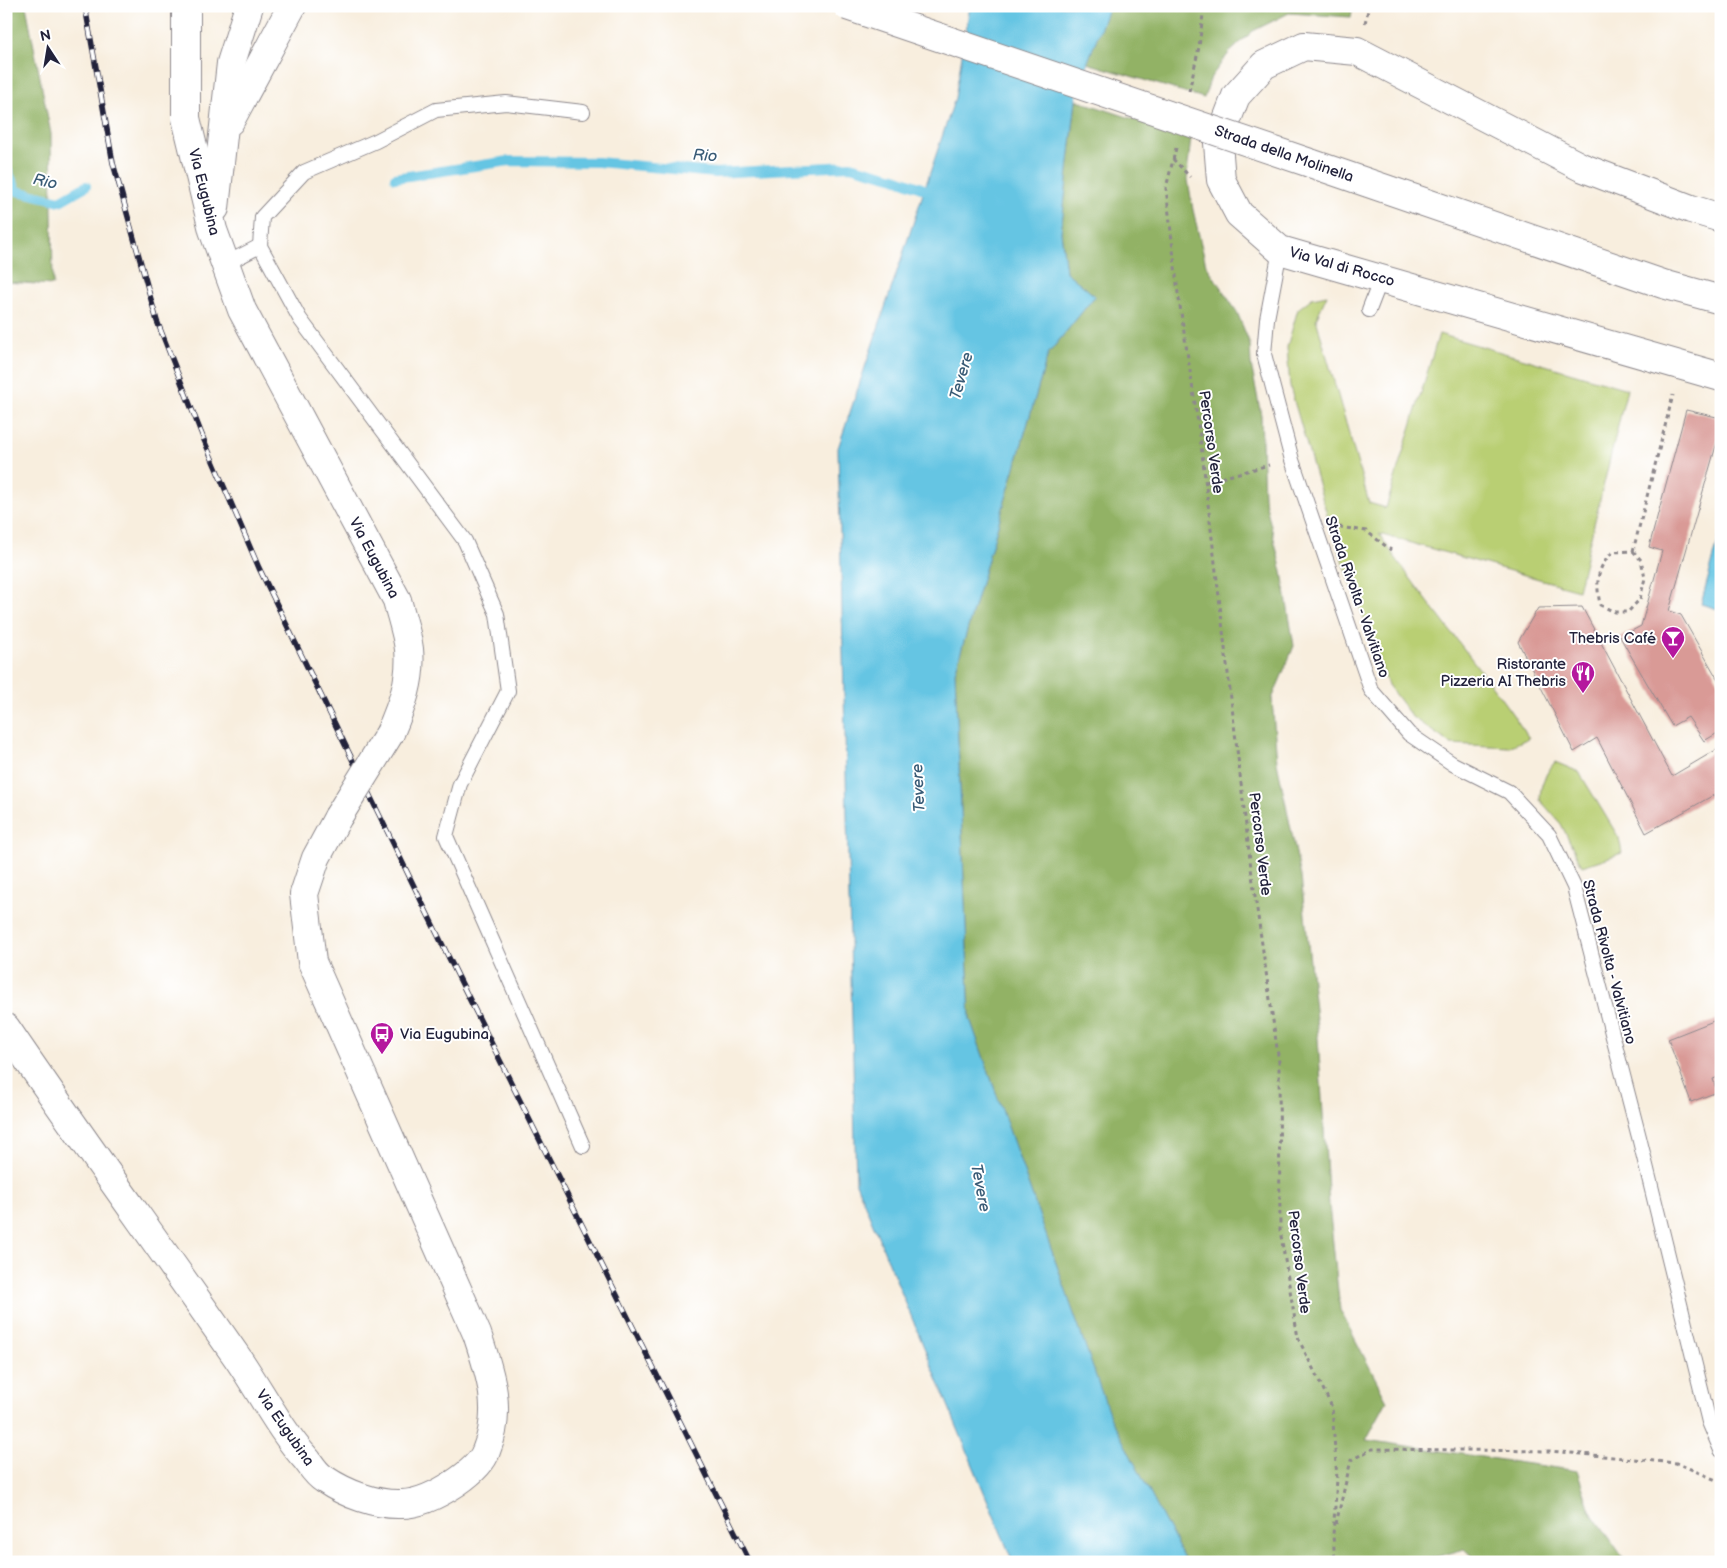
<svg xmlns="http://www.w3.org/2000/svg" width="1727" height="1568" font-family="'Balsamiq Sans',sans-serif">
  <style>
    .green { fill: #b9cf73; stroke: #6e7857 }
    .forest { fill: #92b265; stroke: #5a6a50 }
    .water { fill: #65c5e3; stroke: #44748f }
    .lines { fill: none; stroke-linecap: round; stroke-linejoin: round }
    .stream { stroke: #65c5e3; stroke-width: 10 }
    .building { fill: #d99a96 }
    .service-casing { stroke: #8d888c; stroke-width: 16 }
    .minor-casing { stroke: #8d888c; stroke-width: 30 }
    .tertiary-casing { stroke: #8d888c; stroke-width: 30 }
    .secondary-casing { stroke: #8d888c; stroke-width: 30 }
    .path { stroke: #8d888c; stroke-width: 3; stroke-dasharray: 4 4; stroke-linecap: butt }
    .service { stroke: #fff; stroke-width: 14 }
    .minor { stroke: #fff; stroke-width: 28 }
    .tertiary { stroke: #fff; stroke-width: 28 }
    .secondary { stroke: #fff; stroke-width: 28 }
    .rail-casing { stroke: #22223b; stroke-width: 5.5 }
    .rail { stroke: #fff; stroke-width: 4; stroke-dasharray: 11; stroke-linecap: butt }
    .tertiary-bridge-casing { stroke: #8d888c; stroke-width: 30; stroke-linecap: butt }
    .secondary-bridge-casing { stroke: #8d888c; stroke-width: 30; stroke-linecap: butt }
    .tertiary-bridge { stroke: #fff; stroke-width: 28 }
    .secondary-bridge { stroke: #fff; stroke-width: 28 }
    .labels { text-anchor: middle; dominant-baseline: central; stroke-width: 4; stroke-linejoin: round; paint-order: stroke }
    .street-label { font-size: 15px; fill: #22223b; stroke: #fff }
    .poi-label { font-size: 15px; fill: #22223b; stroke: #fff; text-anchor: end }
    .water-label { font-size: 16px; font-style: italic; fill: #395b76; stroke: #fff }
  </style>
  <rect width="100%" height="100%" fill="#fff"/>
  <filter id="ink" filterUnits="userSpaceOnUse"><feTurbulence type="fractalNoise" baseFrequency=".02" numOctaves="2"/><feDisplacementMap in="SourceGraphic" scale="10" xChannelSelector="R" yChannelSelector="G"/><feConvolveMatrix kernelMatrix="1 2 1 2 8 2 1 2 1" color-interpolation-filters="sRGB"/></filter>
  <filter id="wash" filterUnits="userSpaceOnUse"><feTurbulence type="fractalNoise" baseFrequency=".0096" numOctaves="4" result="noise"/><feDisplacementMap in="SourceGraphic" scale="20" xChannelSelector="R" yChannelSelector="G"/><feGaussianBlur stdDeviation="1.12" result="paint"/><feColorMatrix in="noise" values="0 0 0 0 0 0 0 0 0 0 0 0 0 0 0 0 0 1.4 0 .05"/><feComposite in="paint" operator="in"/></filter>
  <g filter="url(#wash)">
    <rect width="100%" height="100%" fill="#f8eede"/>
    <!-- green -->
    <g class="green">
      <path d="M1327 295 1316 319 1369 503 1386 508 1439 334 1627 389 1578 590 1379 534C1426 604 1482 668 1529 738L1509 747 1451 744 1412 717 1388 685 1330 525 1290 387 1287 347 1298 309 1312 298Z"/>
      <path d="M1555 762 1579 772 1619 838 1622 853 1582 866 1561 824 1540 800C1540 785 1545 774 1555 762Z"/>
    </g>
    <!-- forest -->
    <g class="forest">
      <polygon points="6,6 26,6 51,134 53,285 6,282"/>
      <polygon points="1109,6 1353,6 1351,17 1289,13 1253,31 1229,53 1211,77 1204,98 1087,63"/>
      <polygon points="1076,100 1191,138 1187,174 1193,210 1206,265 1237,312 1250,344 1251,364 1261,415 1264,497 1282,572 1294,646 1272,699 1277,762 1301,877 1318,1038 1329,1205 1340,1310 1387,1401 1366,1440 1577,1471 1590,1510 1624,1559 1621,1562 1479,1562 1465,1549 1417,1562 1186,1562 1110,1417 970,1019 955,672 1048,354 1095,296 1066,272 1061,232"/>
    </g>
    <!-- water -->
    <g class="water">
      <polygon points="970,6 1109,6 1078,88 1076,100 1061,232 1066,272 1095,296 1048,354 955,672 970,1019 1110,1416 1186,1562 1013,1562 856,1183 838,448 955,98"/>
      <polygon points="1721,531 1721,610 1701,604"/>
    </g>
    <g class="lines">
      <!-- stream -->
      <g class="stream">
        <polyline points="6,168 17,191 60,201 86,186"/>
        <polyline points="395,178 509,161 598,162 715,173 850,166 895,178 937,194"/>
      </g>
    </g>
    <g id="blocks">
      <!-- building -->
      <g class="building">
        <polygon points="1686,410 1721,418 1721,428 1669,611 1681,615 1721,685 1721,731 1704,741 1688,717 1672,726 1620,637 1641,626 1662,551 1649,547"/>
        <polygon points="1582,607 1672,776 1721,747 1721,791 1646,833 1597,738 1574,752 1518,642 1538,608"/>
        <polygon points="1721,1018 1721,1076 1713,1079 1717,1092 1691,1102 1668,1039"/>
      </g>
    </g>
  </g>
  <g filter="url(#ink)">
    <use href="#blocks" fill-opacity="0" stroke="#8d888c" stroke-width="1"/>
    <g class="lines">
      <!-- service casing -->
      <g class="service-casing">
        <g id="service">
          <polyline points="260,246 262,217 304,172 376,141 436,110 506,103 583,112"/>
          <polyline points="1280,250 1267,319 1264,354 1292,460 1371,690 1409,734 1453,764 1509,792 1549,835 1574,887 1639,1137 1709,1422 1721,1450"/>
          <polyline points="225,264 260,246 300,319 465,541 497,614 508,691 460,784 446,836 583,1146"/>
          <polyline points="1369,310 1381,279"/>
        </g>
      </g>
      <!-- minor casing -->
      <g class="minor-casing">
        <polyline id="minor" points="1721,218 1691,209 1581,167 1357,51 1304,46 1264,65 1236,96 1218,143 1221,180 1239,214 1280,250 1721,377"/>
      </g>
      <!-- tertiary casing -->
      <g class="tertiary-casing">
        <g id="tertiary">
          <path d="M186 6V118L213 230 242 310 397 600C401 616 407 633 409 649 412 680 402 705 390 733"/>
          <polyline points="230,121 292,6"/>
          <polyline points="215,208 231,63 249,6"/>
          <path d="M6 1028C82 1140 162 1249 239 1360 262 1394 280 1430 307 1460 312 1467 317 1475 324 1479 346 1494 376 1505 401 1504 420 1504 442 1492 457 1482 467 1475 482 1463 486 1451 503 1410 490 1373 477 1334L312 962 304 894 316 858 338 817"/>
        </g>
      </g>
      <!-- secondary casing -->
      <g class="secondary-casing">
        <polyline id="secondary" points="1310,163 1663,284 1721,300"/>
      </g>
      <!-- path -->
      <g class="path">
        <polyline points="1365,23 1369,6"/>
        <polyline points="1189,91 1199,47 1204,6"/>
        <polyline points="1176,148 1166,188 1178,293 1200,436 1251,868 1279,1062 1280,1230 1298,1338 1332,1407 1337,1479 1333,1535 1335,1562"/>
        <polyline points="1173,159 1190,177"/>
        <polyline points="1206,482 1269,465"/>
        <polyline points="1339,527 1366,531 1391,550"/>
        <polyline points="1633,551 1673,395"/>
        <path d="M1633 551 1641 560 1645 578 1640 599 1628 612H1615L1600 605C1596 582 1596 568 1613 552Z"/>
        <polyline points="1336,1524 1351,1460 1372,1449 1550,1451 1676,1463 1721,1482"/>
      </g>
      <!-- service -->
      <use href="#service" class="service"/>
      <!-- minor -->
      <use href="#minor" class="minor"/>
      <!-- tertiary -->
      <use href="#tertiary" class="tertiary"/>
      <!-- secondary -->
      <use href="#secondary" class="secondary"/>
      <!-- rail casing -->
      <g class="rail-casing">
        <polyline id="rail" points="85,6 113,163 157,321 204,440 259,568 449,958 750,1562"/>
      </g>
      <!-- rail -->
      <use href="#rail" class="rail"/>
      <!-- tertiary-bridge casing -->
      <g class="tertiary-bridge-casing">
        <polyline id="tertiary-bridge" points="338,817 390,733"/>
      </g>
      <!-- secondary-bridge casing -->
      <g class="secondary-bridge-casing">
        <polyline id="secondary-bridge" points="847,6 1310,163"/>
      </g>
      <!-- tertiary-bridge -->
      <use href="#tertiary-bridge" class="tertiary-bridge"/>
      <!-- secondary-bridge -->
      <use href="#secondary-bridge" class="secondary-bridge"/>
    </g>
  </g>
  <!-- icons -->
  <defs>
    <g id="bar-pin" transform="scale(1.25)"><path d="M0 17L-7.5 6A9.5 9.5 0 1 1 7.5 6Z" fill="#b5179e" stroke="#fff"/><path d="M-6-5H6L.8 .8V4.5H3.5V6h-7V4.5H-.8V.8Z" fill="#fff"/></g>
    <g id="restaurant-pin" transform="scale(1.25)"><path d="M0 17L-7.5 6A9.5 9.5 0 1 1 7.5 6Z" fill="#b5179e" stroke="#fff"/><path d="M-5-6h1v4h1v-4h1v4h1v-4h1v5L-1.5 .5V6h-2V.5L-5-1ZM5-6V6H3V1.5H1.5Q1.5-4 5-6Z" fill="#fff"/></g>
    <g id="bus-pin" transform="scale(1.25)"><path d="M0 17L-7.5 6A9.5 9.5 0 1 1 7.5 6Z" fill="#b5179e" stroke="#fff"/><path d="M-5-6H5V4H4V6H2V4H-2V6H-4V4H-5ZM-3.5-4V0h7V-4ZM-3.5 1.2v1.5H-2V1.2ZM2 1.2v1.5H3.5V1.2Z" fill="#fff"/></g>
  </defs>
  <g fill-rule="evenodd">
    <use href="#bar-pin" x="1673" y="638"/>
    <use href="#restaurant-pin" x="1583" y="673"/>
    <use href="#bus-pin" x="382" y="1034"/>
  </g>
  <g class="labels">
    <!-- street labels -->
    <g class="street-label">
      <text transform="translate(1284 154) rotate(19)">Strada della Molinella</text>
      <text transform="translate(204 192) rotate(76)">Via Eugubina</text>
      <text transform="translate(1342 267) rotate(16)">Via Val di Rocco</text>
      <text transform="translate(1211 442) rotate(82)">Percorso Verde</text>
      <text transform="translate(374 558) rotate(62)">Via Eugubina</text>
      <text transform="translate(1357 597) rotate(71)">Strada Rivolta - Valvitiano</text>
      <text transform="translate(1260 844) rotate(83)">Percorso Verde</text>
      <text transform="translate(1609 962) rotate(75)">Strada Rivolta - Valvitiano</text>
      <text transform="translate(1299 1262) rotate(83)">Percorso Verde</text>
      <text transform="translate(285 1428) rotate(55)">Via Eugubina</text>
    </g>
    <!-- poi labels -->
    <g class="poi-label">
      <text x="1656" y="638">Thebris Café</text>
      <text x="1566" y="664">Ristorante<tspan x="1566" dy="17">Pizzeria AI Thebris</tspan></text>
      <text x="400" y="1034" text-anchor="start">Via Eugubina</text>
    </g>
    <!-- water labels -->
    <g class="water-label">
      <text transform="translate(705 156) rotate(4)">Rio</text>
      <text transform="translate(45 182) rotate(13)">Rio</text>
      <text transform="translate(962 376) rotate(-74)">Tevere</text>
      <text transform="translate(919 788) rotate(-93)">Tevere</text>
      <text transform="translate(980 1188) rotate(79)">Tevere</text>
    </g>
  </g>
  <!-- margin -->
  <rect width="1727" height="1568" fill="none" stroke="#fff" stroke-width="25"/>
  <!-- north arrow -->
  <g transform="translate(48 48) rotate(348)" stroke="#ffffff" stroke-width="4" paint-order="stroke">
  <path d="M0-4L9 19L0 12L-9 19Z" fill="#22223b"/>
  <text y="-8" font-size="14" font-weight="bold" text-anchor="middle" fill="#22223b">N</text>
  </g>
</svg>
